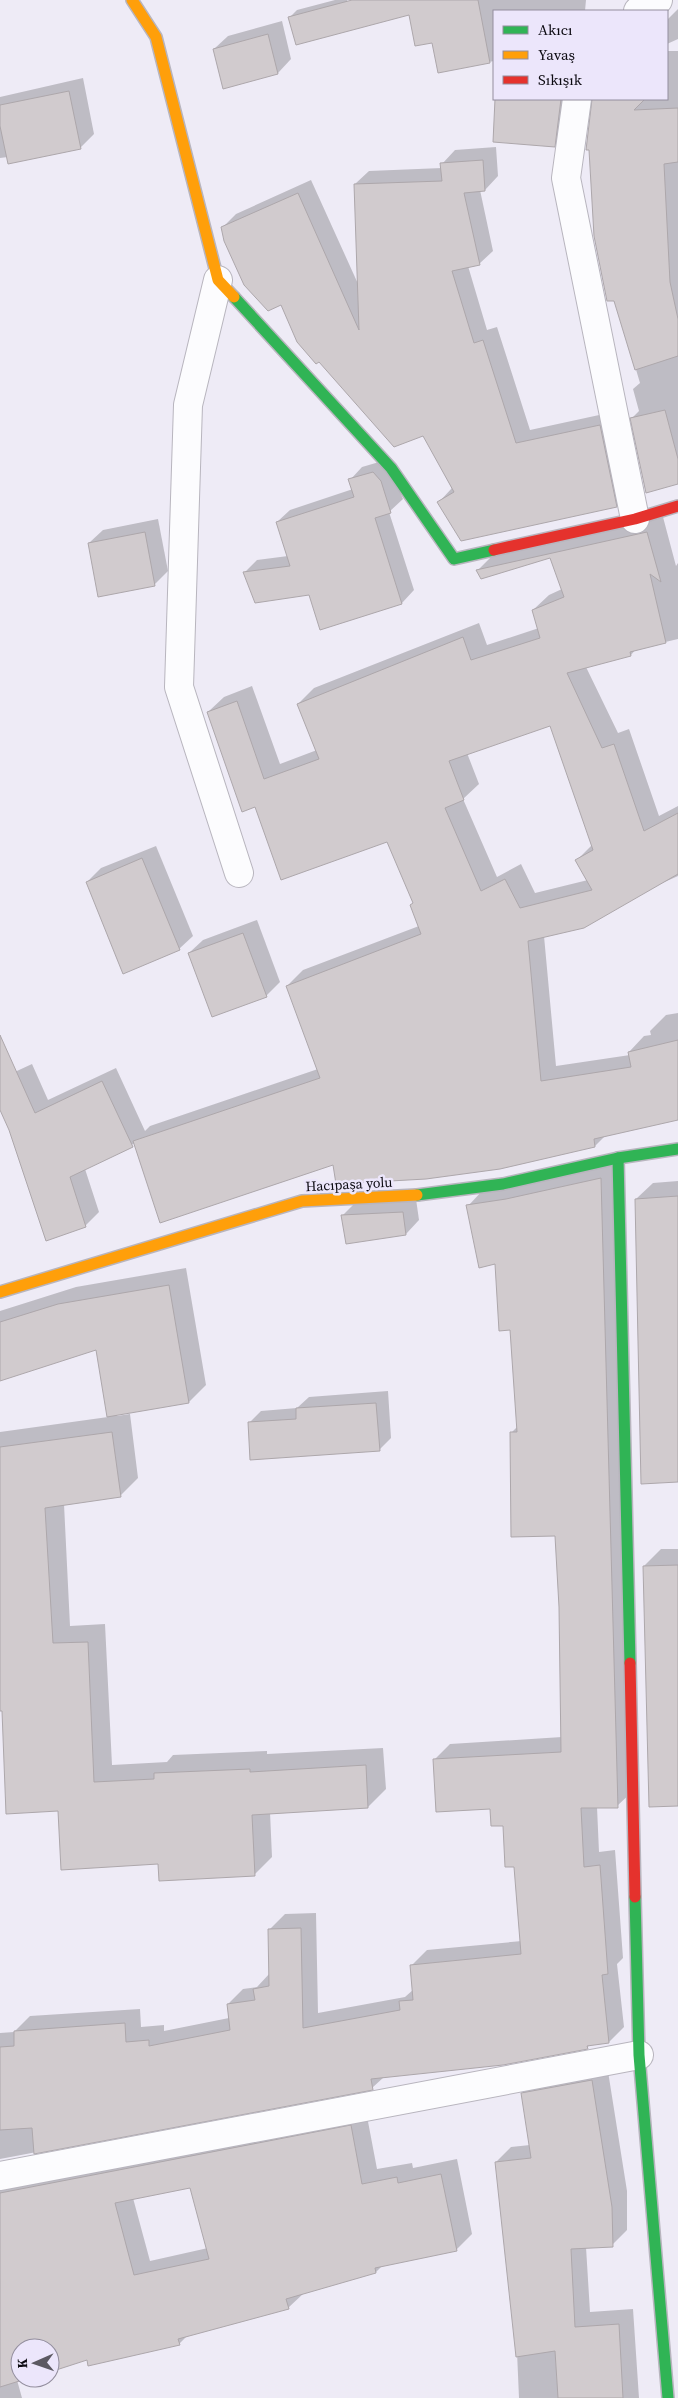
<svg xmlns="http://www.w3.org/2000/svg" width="678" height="2398" font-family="'Source Serif 4',serif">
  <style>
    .shadow { fill: #0003; fill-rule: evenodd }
    .building { fill: #d1cbce; stroke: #ada7ab; fill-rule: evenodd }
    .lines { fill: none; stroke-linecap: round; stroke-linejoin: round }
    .street-casing { stroke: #b8b5be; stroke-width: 30 }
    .fast-casing { stroke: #b8b5be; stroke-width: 14 }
    .slow-casing { stroke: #b8b5be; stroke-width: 14 }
    .jam-casing { stroke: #b8b5be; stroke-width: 14 }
    .street { stroke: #fcfcfe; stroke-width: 28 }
    .fast { stroke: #30b455; stroke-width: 11 }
    .slow { stroke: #ff9f0a; stroke-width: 11 }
    .jam { stroke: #e5322d; stroke-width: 11 }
    .labels { text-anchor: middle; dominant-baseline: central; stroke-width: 5; stroke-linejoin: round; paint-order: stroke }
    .street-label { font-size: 14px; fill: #0d0b12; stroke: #ece6fb }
  </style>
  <rect width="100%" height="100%" fill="#eeebf6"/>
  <!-- shadow -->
  <g class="shadow">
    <polygon points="335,0 347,0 354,24 290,17 297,10"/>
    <polygon points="408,0 586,0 585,11 494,11 494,61 439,72 433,42"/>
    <polygon points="678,9 678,39 667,44 667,20"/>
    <polygon points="282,21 291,59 278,73 224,87 214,49 228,36"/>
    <polygon points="667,51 678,51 678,482 632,418 639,411 633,389 640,383 615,299 591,149 587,148 592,99 667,99"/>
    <polygon points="83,78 94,134 81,147 9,163 8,157 0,158 0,97"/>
    <polygon points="496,99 571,99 566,133 554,146 495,140"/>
    <polygon points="496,147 498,176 485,190 480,190 493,251 479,264 468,266 487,330 497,327 530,430 613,412 629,493 616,506 439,502 452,488 423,434 281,304 222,228 236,214 311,180 359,286 355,184 369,171 442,168 442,164 455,150"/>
    <polygon points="386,460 403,499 389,512 414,590 402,603 321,628 309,593 244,573 257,560 288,556 277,522 290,510 353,489 350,480 362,467"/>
    <path d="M663 517 676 566 678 563V639L636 649 631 655 586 667 618 733 629 729 659 816 678 806V876L544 936 556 1066 630 1055 629 1052 644 1036 651 1035 650 1031 666 1015 678 1013V1119L605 1136 595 1146 334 1163 135 1143 85 1169 99 1212 86 1225 46 1239 10 1129 0 1107V1082L6 1076 32 1064 48 1100 116 1068 145 1131 150 1126 318 1069 287 986 303 970 419 926 411 905 414 902 387 841 256 806 208 712 224 697 252 686 280 764 317 750 298 704 314 688 479 623 487 645 539 628 533 610 549 595 562 589 550 556 478 570 493 555ZM551 725 592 845 577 860 588 880 535 893 521 864 497 877 463 799 479 784 467 753Z"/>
    <polygon points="158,519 168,571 154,585 89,543 103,530"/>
    <polygon points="156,846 193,936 179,949 87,882 101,868"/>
    <polygon points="257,920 280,982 266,996 189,953 203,940"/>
    <polygon points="616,1163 633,1791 617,1806 597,1807 599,1852 615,1850 623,1958 617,1964 624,2027 609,2042 590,2044 587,2048 384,2077 372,2088 0,2159 0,2033 14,2032 30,2016 140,2009 141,2027 164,2025 164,2031 229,2018 228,2004 243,1989 257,1987 270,1973 270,1929 285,1914 316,1913 318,2013 405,1997 414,1989 411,1966 427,1950 522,1941 515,1866 505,1825 491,1808 435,1759 450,1744 562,1737 560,1607 556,1535 511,1433 518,1426 511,1329 496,1263 468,1206 483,1190"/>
    <polygon points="678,1181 678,1481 636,1199 653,1183"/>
    <polygon points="416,1199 419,1220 406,1234 343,1215 356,1202"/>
    <polygon points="186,1268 206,1385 189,1402 117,1414 117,1416 130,1414 138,1478 120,1496 64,1504 70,1626 105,1624 112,1765 167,1762 173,1755 267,1751 267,1754 383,1748 386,1789 368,1807 270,1812 272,1857 254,1875 160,1863 59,1810 3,1709 0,1709 0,1432 108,1417 97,1349 0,1379 0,1311 76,1287"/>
    <polygon points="388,1391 391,1438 379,1450 249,1423 261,1411 297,1408 309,1397"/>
    <polygon points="661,1549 678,1549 678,1805 644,1566"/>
    <polygon points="607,2065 627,2191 627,2230 612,2245 586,2247 590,2312 633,2309 639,2398 519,2398 517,2352 496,2162 511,2147 530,2145 522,2094 537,2079"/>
    <path d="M366 2111 377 2169 412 2163 413 2168 457 2159 472 2234 456 2250 383 2265 376 2272 304 2293 288 2308 188 2335 179 2344 88 2359 50 2370V2348H20V2378H25L17 2380 22 2398H0V2164ZM191 2186 208 2248 150 2261 133 2198Z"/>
  </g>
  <!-- building -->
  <g class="building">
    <polygon points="352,0 478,0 490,63 438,73 432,43 415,46 409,15 296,45 288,17"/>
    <polygon points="268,34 278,74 223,89 213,49"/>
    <polygon points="69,91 81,149 8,164 0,126 0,105"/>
    <polygon points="495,99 561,99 555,147 493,142"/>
    <polygon points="592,99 645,99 634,110 678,108 678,162 664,164 670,282 678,319 678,356 635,370 614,301 607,301 594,236 589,150 586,150"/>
    <polygon points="483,160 485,191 464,193 480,265 452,271 474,343 483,340 516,443 600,425 617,507 461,541 437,502 454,492 423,436 394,447 319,362 316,364 297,342 281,305 268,311 244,285 224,241 221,227 298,193 359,330 354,184 442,181 440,163"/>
    <polygon points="665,410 678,459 678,484 646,493 630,418"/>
    <polygon points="373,472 381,481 391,513 375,518 402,604 320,630 309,595 255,603 243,572 290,566 276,522 354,497 348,479"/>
    <polygon points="145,532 155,586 98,597 88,543"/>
    <path d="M647 532 661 582 650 574 666 643 630 652 631 656 567 673 602 748 614 744 644 831 678 813V874L584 928 528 941 541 1081 631 1067 628 1052 678 1040V1120L594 1139 595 1147 500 1169 426 1179 336 1184 333 1165 160 1223 133 1141 320 1078 286 986 421 934 410 905 413 903 387 842 281 880 255 807 242 812 207 712 237 701 264 779 319 759 297 704 463 637 471 660 540 638 532 610 564 597 550 558 481 579 476 570ZM550 726 593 850 575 860 592 890 520 908 505 879 481 891 445 808 464 800 449 761Z"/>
    <polygon points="142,858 180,950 123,974 86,882"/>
    <polygon points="243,933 267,997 212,1017 188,953"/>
    <polygon points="0,1035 35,1113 102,1081 133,1147 70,1177 86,1227 46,1241 9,1130 0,1110"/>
    <polygon points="601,1178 618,1808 581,1808 584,1867 600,1865 608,1974 602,1975 609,2043 587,2046 588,2049 503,2065 371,2079 373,2090 34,2154 32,2128 0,2130 0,2047 14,2046 14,2031 125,2023 126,2042 149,2040 149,2046 230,2030 227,2004 255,2000 253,1989 269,1986 268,1929 301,1928 303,2028 400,2010 399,2001 413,2000 410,1965 521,1954 514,1867 505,1867 503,1826 491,1826 490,1809 436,1812 433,1759 561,1752 559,1607 555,1536 511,1537 510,1432 517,1432 510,1330 499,1331 495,1264 479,1268 466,1205 506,1199"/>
    <polygon points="678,1196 678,1482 641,1484 635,1199"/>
    <polygon points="403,1212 406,1235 346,1244 341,1215"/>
    <polygon points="169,1285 189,1403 107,1417 96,1350 0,1381 0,1322 58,1304"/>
    <polygon points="376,1403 380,1451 250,1460 248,1422 296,1419 296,1408"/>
    <polygon points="112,1432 121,1497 45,1508 53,1643 88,1642 94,1782 154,1779 154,1773 250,1769 250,1772 366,1765 368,1808 252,1815 255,1876 159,1881 158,1864 61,1870 58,1811 6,1814 2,1711 0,1711 0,1447"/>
    <polygon points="678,1565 678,1806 649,1807 643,1566"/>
    <polygon points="592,2080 612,2207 613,2247 571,2249 575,2327 619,2324 623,2398 558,2398 555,2351 516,2357 495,2162 531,2158 521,2093"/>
    <path d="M351 2125 362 2184 397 2177 398 2183 441 2174 457 2251 375 2268 376 2273 286 2299 289 2309 178 2339 180 2345 88 2366 87 2360 50 2372V2348H20V2378H29L0 2387V2193ZM190 2188 209 2259 134 2275 115 2203Z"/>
  </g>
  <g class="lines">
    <!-- street casing -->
    <g class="street-casing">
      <g id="street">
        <polyline points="638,11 658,0"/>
        <polyline points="577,99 566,178 635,519"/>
        <polyline points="218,280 188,405 179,687 239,873"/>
        <polyline points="0,2176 639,2055"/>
      </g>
    </g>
    <!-- fast casing -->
    <g class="fast-casing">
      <g id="fast">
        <polyline points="234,297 391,468 454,559 494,550"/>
        <polyline points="618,1158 630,1663"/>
        <polyline points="417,1195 503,1184 618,1158 678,1149"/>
        <polyline points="635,1897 639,2055 668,2398"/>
      </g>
    </g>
    <!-- slow casing -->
    <g class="slow-casing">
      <g id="slow">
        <polyline points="132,0 156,37 218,280 234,297"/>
        <polyline points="0,1292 302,1201 417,1195"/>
      </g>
    </g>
    <!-- jam casing -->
    <g class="jam-casing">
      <g id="jam">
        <polyline points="494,550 635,519 678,506"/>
        <polyline points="630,1663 635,1897"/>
      </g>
    </g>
    <!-- street -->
    <use href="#street" class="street"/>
    <!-- fast -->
    <use href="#fast" class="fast"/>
    <!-- slow -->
    <use href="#slow" class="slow"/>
    <!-- jam -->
    <use href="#jam" class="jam"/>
  </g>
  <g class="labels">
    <!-- street labels -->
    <g class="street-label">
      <text transform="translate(349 1184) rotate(-3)">Hacıpaşa yolu</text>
    </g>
  </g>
  <!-- legend -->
  <rect x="493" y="10" width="175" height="90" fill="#ece6fb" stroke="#938e9e"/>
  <rect x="503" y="26" width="25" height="8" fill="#30b455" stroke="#938e9e"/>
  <text x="538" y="35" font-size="15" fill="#0d0b12">Akıcı</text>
  <rect x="503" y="51" width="25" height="8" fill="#ff9f0a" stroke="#938e9e"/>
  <text x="538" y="60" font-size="15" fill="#0d0b12">Yavaş</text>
  <rect x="503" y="76" width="25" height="8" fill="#e5322d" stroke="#938e9e"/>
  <text x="538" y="85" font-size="15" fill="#0d0b12">Sıkışık</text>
  <!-- north arrow -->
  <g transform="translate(35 2363) rotate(268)"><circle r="24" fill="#ece6fb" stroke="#938e9e"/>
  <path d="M0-4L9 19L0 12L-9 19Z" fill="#5c5962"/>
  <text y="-8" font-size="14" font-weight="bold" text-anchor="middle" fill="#0d0b12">K</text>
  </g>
</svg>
